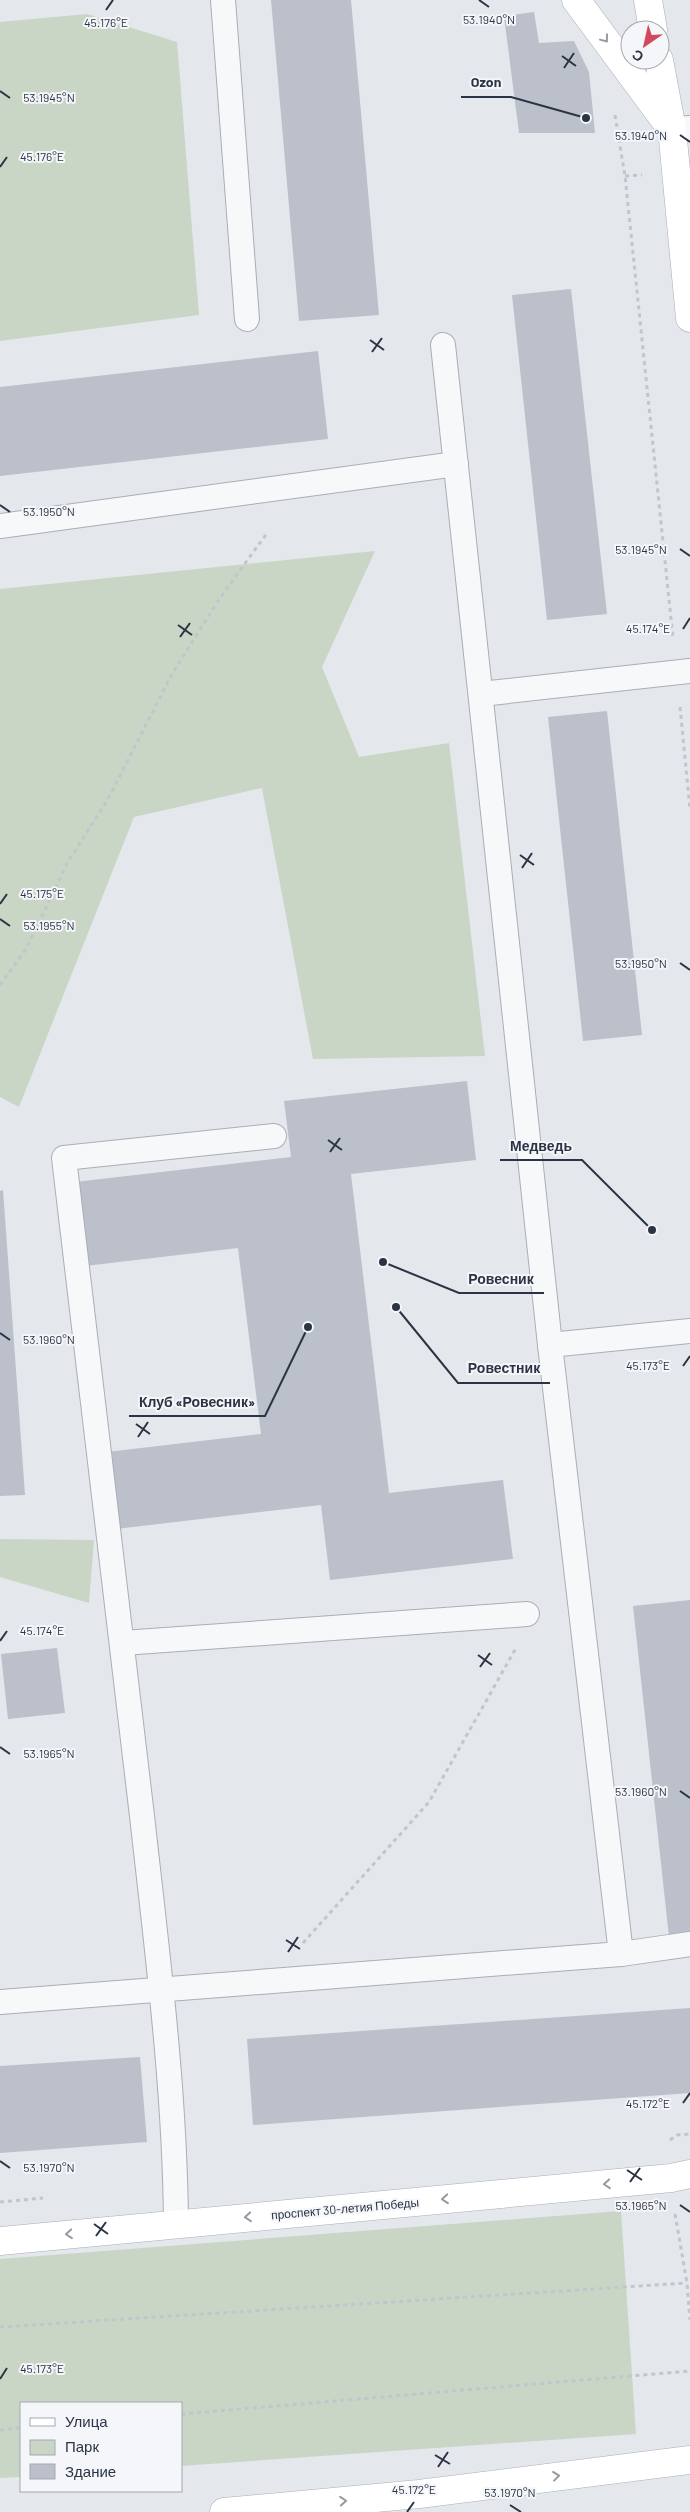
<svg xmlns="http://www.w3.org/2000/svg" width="690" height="2512" font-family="Barlow,sans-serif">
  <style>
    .green { fill: #c9d6c5 }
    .building { fill: #bbc0ca }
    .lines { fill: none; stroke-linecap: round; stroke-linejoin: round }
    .lane-casing { stroke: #a9aeb7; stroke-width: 26 }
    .secondary-casing { stroke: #a9aeb7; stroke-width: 29 }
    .path { stroke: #c2c5cb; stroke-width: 3; stroke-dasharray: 4 4; stroke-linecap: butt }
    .lane { stroke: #f7f8fa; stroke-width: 24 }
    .secondary { stroke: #fff; stroke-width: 28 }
    .oneway { stroke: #959aa2 }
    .ticks { fill: none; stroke: #2b3445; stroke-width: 2 }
    .labels { text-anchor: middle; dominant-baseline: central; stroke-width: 4; stroke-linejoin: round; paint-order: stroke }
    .street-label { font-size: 12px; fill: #2b3445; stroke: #f4f6f9 }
    .ticks-label { font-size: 12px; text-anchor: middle; fill: #2b3445; stroke: #f4f6f9; stroke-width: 4; stroke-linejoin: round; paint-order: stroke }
    .leader { fill: none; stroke: #2b3445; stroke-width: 2 }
    .callout-dot { fill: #2b3445; stroke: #f4f6f9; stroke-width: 2 }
    .callout-label { font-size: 14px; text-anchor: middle; font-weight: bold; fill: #2b3445; stroke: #f4f6f9; stroke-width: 4; stroke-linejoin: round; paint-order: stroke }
  </style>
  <rect width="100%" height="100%" fill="#e4e7ec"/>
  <!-- green -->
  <g class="green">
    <polygon points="87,14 177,42 199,315 0,341 0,22"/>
    <polygon points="375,551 322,667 359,757 449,743 485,1056 313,1059 262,788 134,817 19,1107 0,1097 0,589"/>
    <polygon points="0,1539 94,1540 89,1603 0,1577"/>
    <polygon points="621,2211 636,2434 181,2466 181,2403 21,2403 21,2477 0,2478 0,2259"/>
  </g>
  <!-- building -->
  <g class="building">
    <polygon points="271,0 351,0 379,315 299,321"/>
    <polygon points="534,12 539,43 574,41 589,72 595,133 519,133 504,16"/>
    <polygon points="571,289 607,614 547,620 512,295"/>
    <polygon points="318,351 328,439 0,476 0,387"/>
    <polygon points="607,711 642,1035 583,1041 548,717"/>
    <polygon points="467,1081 476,1160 351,1174 389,1493 503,1480 513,1559 330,1580 321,1505 116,1529 107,1452 261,1434 238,1248 85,1266 75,1182 291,1157 284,1101"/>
    <polygon points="3,1190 25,1495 0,1496 0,1191"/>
    <polygon points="690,1600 690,1934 669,1937 633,1606"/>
    <polygon points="57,1648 65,1713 8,1719 1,1654"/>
    <polygon points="690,2008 690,2093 253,2125 247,2039"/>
    <polygon points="140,2057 147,2142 0,2153 0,2066"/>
  </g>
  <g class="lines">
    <!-- lane casing -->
    <g class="lane-casing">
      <g id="lane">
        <polyline points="223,0 247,319"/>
        <polyline points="672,129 690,128"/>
        <polyline points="0,526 456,464"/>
        <polyline points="481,694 690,671"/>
        <polyline points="550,1345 690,1331"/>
        <polyline points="123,1643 527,1614"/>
        <polyline points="621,1954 690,1944"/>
        <polyline points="0,2002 621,1954 550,1345 443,345"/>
        <path d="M176 2224C175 2088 157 1951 142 1816 118 1596 90 1377 64 1158L274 1136"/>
      </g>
    </g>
    <!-- secondary casing -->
    <g class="secondary-casing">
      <g id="secondary">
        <polyline points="576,0 667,123"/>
        <polyline points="648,0 653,30"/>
        <polyline points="659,60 672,129 690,318"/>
        <polyline points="0,2241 671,2178 690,2174"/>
        <polyline points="224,2512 419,2494 690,2460"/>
      </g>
    </g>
    <!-- path -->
    <g class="path">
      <polyline points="615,115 625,176 673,638"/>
      <polyline points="625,176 642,175"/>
      <polyline points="680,707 690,809"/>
      <polyline points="0,985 26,949 68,862 108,799 172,674 218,601 267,533"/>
      <polyline points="303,1943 429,1802 516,1648"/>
      <polyline points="670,2140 677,2135 690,2134"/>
      <polyline points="0,2202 43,2198"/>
      <polyline points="675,2214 687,2283 690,2320"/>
      <polyline points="0,2327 687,2283"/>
      <polyline points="181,2414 690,2371"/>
      <polyline points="0,2430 21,2428"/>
    </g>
    <!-- lane -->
    <use href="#lane" class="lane"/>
    <!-- secondary -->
    <use href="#secondary" class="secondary"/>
  </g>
  <!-- one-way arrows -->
  <defs><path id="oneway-chevron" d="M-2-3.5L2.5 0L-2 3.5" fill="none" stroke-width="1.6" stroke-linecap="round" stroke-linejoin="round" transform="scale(1.25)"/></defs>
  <g class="oneway">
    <use href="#oneway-chevron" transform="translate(605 39) rotate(53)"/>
    <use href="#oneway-chevron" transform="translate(607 2184) rotate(175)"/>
    <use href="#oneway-chevron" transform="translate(445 2199) rotate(175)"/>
    <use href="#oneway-chevron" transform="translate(248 2217) rotate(175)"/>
    <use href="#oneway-chevron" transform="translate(69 2234) rotate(175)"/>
    <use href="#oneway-chevron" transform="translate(556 2476) rotate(-7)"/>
    <use href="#oneway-chevron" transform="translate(343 2501) rotate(-5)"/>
  </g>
  <!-- ticks -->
  <path class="ticks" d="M479 0 489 7M106 10 113 0M562 56 576 66M564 68 574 53M0 91 10 98M680 135 690 142M0 167 7 157M370 340 384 350M372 352 382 338M0 505 10 512M680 549 690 556M178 625 192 635M683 629 690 618M180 637 190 623M520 855 534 865M522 868 532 853M0 904 7 894M0 919 10 926M680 963 690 970M328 1140 342 1150M330 1152 340 1138M0 1333 10 1340M683 1366 690 1356M136 1424 150 1434M138 1437 148 1422M0 1641 7 1631M478 1655 492 1665M480 1667 490 1653M0 1747 10 1754M680 1791 690 1798M286 1940 300 1949M288 1952 298 1937M683 2103 690 2093M0 2161 10 2168M627 2170 642 2180M630 2182 640 2168M680 2205 690 2212M94 2224 108 2234M96 2236 106 2222M0 2379 7 2368M435 2455 450 2464M438 2467 448 2452M510 2505 521 2512M407 2512 414 2502"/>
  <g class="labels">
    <!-- street labels -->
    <g class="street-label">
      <text transform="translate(345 2208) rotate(-5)">проспект 30-летия Победы</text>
    </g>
  </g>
  <g class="ticks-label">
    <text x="489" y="24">53.1940°N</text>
    <text x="106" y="27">45.176°E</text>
    <text x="49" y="102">53.1945°N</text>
    <text x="641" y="140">53.1940°N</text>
    <text x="42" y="161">45.176°E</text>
    <text x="49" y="516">53.1950°N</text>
    <text x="641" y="554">53.1945°N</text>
    <text x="648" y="633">45.174°E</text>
    <text x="42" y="898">45.175°E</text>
    <text x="49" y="930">53.1955°N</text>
    <text x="641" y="968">53.1950°N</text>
    <text x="49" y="1344">53.1960°N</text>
    <text x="648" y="1370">45.173°E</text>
    <text x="42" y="1635">45.174°E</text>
    <text x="49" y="1758">53.1965°N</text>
    <text x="641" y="1796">53.1960°N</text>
    <text x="648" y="2108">45.172°E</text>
    <text x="49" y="2172">53.1970°N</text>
    <text x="641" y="2210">53.1965°N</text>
    <text x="42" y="2373">45.173°E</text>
    <text x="414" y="2494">45.172°E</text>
    <text x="510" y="2497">53.1970°N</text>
  </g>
  <!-- callouts -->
  <path class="leader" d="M586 118L511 97H461M652 1230L582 1160H500M383 1262L459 1293H544M396 1307L458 1383H550M308 1327L265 1416H129"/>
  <g class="callout-dot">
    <circle cx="586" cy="118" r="5"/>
    <circle cx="652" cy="1230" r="5"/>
    <circle cx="383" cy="1262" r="5"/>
    <circle cx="396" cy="1307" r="5"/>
    <circle cx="308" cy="1327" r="5"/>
  </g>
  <g class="callout-label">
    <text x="486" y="87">Ozon</text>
    <text x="541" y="1151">Медведь</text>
    <text x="501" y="1284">Ровесник</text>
    <text x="504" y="1373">Ровестник</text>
    <text x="197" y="1407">Клуб «Ровесник»</text>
  </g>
  <!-- legend -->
  <rect x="20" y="2402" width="162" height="90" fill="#f4f6f9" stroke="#a4a8b1"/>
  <rect x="30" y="2418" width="25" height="8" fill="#ffffff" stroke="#a4a8b1"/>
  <text x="65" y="2427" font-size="15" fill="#2b3445">Улица</text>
  <rect x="30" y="2440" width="25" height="15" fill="#c9d6c5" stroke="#a4a8b1"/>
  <text x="65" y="2452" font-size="15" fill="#2b3445">Парк</text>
  <rect x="30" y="2464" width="25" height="15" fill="#bbc0ca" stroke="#a4a8b1"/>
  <text x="65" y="2477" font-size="15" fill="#2b3445">Здание</text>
  <!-- north arrow -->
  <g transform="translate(645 45) rotate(214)"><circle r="24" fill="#f4f6f9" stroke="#a4a8b1"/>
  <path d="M0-4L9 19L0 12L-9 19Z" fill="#d1495b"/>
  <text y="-8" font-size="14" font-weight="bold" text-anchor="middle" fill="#2b3445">С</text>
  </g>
</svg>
